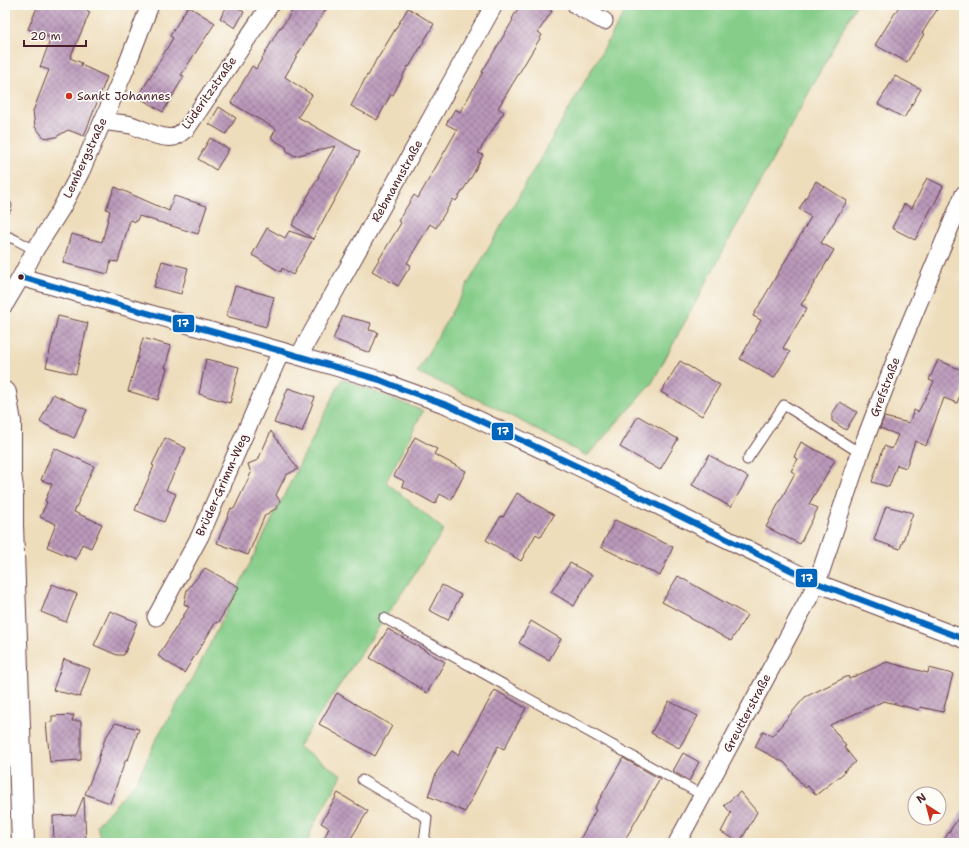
<svg xmlns="http://www.w3.org/2000/svg" width="969" height="848" font-family="'Shantell Sans',sans-serif">
  <style>
    .garden { fill: #86cd89; stroke: #68765a }
    .building { fill: url(#building-cross-hatch) }
    .lines { fill: none; stroke-linecap: round; stroke-linejoin: round }
    .lane-casing { stroke: #633c41; stroke-width: 11 }
    .street-casing { stroke: #633c41; stroke-width: 19 }
    .secondary-casing { stroke: #633c41; stroke-width: 24 }
    .lane { stroke: #fff; stroke-width: 9 }
    .street { stroke: #fff; stroke-width: 17 }
    .secondary { stroke: #fff; stroke-width: 22 }
    .bus-1-casing { stroke: #fdfcf7; stroke-width: 9 }
    .bus-1 { stroke: #0065bd; stroke-width: 6 }
    .poi-dot { fill: #c8321e; stroke: #fdfcf7; stroke-width: 1.5 }
    .bus-dot { fill: #4a1f2b; stroke: #fdfcf7; stroke-width: 1.5 }
    .labels { text-anchor: middle; dominant-baseline: central; stroke-width: 3.5; stroke-linejoin: round; paint-order: stroke }
    .street-label { font-size: 12px; fill: #4a1f2b; stroke: #fdfcf7 }
    .poi-label { font-size: 12px; fill: #4a1f2b; stroke: #fdfcf7; text-anchor: start }
    .line-badge { stroke: #fdfcf7; stroke-width: 1.5 }
    .badge-label { font-size: 11px; text-anchor: middle; font-weight: bold; fill: #fff }
  </style>
  <defs>
    <pattern id="building-cross-hatch" width="8" height="8" patternUnits="userSpaceOnUse"><rect width="8" height="8" fill="#ba98ba"/><path d="M0 0l8 8M0 8l8-8" fill="none" stroke="#997b97"/></pattern>
  </defs>
  <rect width="100%" height="100%" fill="#fdfcf7"/>
  <filter id="ink" filterUnits="userSpaceOnUse"><feTurbulence type="fractalNoise" baseFrequency=".025" numOctaves="2"/><feDisplacementMap in="SourceGraphic" scale="8" xChannelSelector="R" yChannelSelector="G"/><feConvolveMatrix kernelMatrix="1 2 1 2 8 2 1 2 1" color-interpolation-filters="sRGB"/></filter>
  <filter id="wash" filterUnits="userSpaceOnUse"><feTurbulence type="fractalNoise" baseFrequency=".012" numOctaves="4" result="noise"/><feDisplacementMap in="SourceGraphic" scale="16" xChannelSelector="R" yChannelSelector="G"/><feGaussianBlur stdDeviation="0.9" result="paint"/><feColorMatrix in="noise" values="0 0 0 0 0 0 0 0 0 0 0 0 0 0 0 0 0 1.4 0 .05"/><feComposite in="paint" operator="in"/></filter>
  <g filter="url(#wash)">
    <rect width="100%" height="100%" fill="#edb"/>
    <!-- garden -->
    <g class="garden">
      <polygon points="629,5 856,5 652,383 587,456 494,407 417,372"/>
      <polygon points="342,379 423,411 386,482 444,530 298,747 342,775 313,826 307,843 101,843 97,825 136,782 159,734 193,678"/>
    </g>
    <g id="blocks">
      <!-- building -->
      <g class="building">
        <polygon points="38,5 91,5 87,11 90,12 70,58 82,63 81,65 107,77 84,136 68,130 56,137 50,138 43,137 41,134 35,127 33,111 49,70 40,67 51,38 28,29"/>
        <polygon points="228,5 233,5 244,12 235,28 220,18"/>
        <polygon points="296,5 329,5 306,40 285,77 312,95 298,117 360,152 313,239 292,225 319,176 318,176 335,146 295,156 287,151 286,147 271,138 276,129 231,103 252,66 256,69 280,27 281,28"/>
        <polygon points="520,5 543,5 552,11 538,32 542,35 498,108 504,112 478,153 483,155 472,176 456,201 453,199 436,228 430,224 407,263 411,265 398,286 372,271 401,223 398,221 414,195 418,198 457,130 446,124 455,109 460,112 483,72 482,72 513,20 512,19"/>
        <polygon points="900,5 940,5 922,33 924,34 907,62 875,45"/>
        <polygon points="188,6 215,23 181,75 184,76 163,112 138,97 173,38 170,36"/>
        <polygon points="408,8 434,24 409,67 408,66 393,95 391,94 377,120 351,106 367,75 368,76 377,58 378,58"/>
        <polygon points="895,76 921,89 904,118 878,104"/>
        <polygon points="219,107 236,118 226,134 209,124"/>
        <polygon points="210,138 229,149 216,170 198,159"/>
        <polygon points="927,178 943,186 934,205 933,205 915,240 892,228 904,204 912,208"/>
        <polygon points="816,181 847,201 821,243 834,250 801,305 807,308 783,348 790,352 774,378 740,359 761,320 753,316 811,217 799,209"/>
        <polygon points="115,187 169,211 174,196 207,206 198,234 139,216 136,222 130,220 118,262 111,261 108,274 63,263 71,234 102,242 110,211 106,209"/>
        <polygon points="267,228 285,238 289,231 313,239 293,275 282,268 281,272 252,255"/>
        <polygon points="162,261 188,268 181,294 154,287"/>
        <polygon points="235,286 274,297 266,327 226,316"/>
        <polygon points="58,316 88,323 76,374 46,367"/>
        <polygon points="343,316 371,323 369,330 378,332 370,353 333,339"/>
        <polygon points="143,338 171,346 165,368 167,368 158,400 128,391"/>
        <polygon points="206,359 239,367 230,403 199,394"/>
        <polygon points="938,360 964,371 964,385 957,403 944,398 926,446 915,441 906,468 897,465 889,487 872,482 884,446 892,449 898,435 880,428 884,417 909,423 914,410 918,412 934,382 929,380"/>
        <polygon points="680,361 720,385 702,416 661,392"/>
        <polygon points="288,388 315,397 302,432 274,423"/>
        <polygon points="53,394 87,410 74,438 40,422"/>
        <polygon points="840,402 857,412 846,430 832,421 832,414"/>
        <polygon points="638,416 678,439 660,470 620,447"/>
        <polygon points="271,431 298,469 286,475 276,495 280,501 277,508 265,515 248,555 217,543 231,508 234,509 251,473 248,464 258,460"/>
        <polygon points="415,437 437,449 434,454 466,471 451,500 440,494 435,504 402,486 404,481 394,476"/>
        <polygon points="165,438 186,448 166,490 176,494 164,522 135,510 154,466 152,465"/>
        <polygon points="801,442 835,460 809,504 818,508 800,544 766,527 795,473 791,471 798,459 794,457"/>
        <polygon points="54,448 94,466 74,512 102,524 91,548 82,544 76,559 47,547 56,524 40,517 47,502 45,501 52,484 41,480"/>
        <polygon points="709,455 748,477 731,507 692,485"/>
        <polygon points="517,493 554,515 541,537 536,534 521,561 486,540 501,516 503,517"/>
        <polygon points="886,506 913,513 900,549 874,540"/>
        <polygon points="615,520 673,547 660,576 601,547"/>
        <polygon points="570,563 592,575 574,606 551,592"/>
        <polygon points="205,568 239,587 218,623 216,622 184,673 158,656 189,607 184,604 187,590"/>
        <polygon points="678,576 747,615 731,641 690,618 690,617 662,602"/>
        <polygon points="52,584 77,594 66,622 41,612"/>
        <polygon points="442,585 461,595 448,620 429,610"/>
        <polygon points="110,611 137,622 124,655 117,655 94,645"/>
        <polygon points="531,621 561,639 549,660 519,643"/>
        <polygon points="388,629 445,662 427,693 403,677 370,658"/>
        <polygon points="64,659 90,669 80,697 53,690"/>
        <polygon points="887,662 928,673 929,668 953,674 943,712 920,707 919,710 884,701 830,725 846,746 844,747 856,762 844,771 845,772 816,795 808,786 805,788 785,763 755,747 763,731 772,736 805,697 848,676 849,679"/>
        <polygon points="495,690 526,708 504,749 498,746 465,812 428,796 437,771 452,751 458,755"/>
        <polygon points="337,693 392,726 375,756 319,724"/>
        <polygon points="669,701 698,716 679,748 651,733"/>
        <polygon points="74,715 72,721 81,721 81,760 50,762 46,723 52,722 52,716"/>
        <polygon points="115,723 139,729 128,760 126,759 110,803 85,794 99,759 98,759 105,739"/>
        <polygon points="683,753 699,762 689,781 673,771"/>
        <polygon points="623,758 660,779 623,843 578,843 596,810 594,809"/>
        <polygon points="740,792 757,812 740,842 721,832 731,813 724,805"/>
        <polygon points="338,793 368,811 348,843 322,843 329,828 321,823"/>
        <polygon points="84,796 86,843 54,843 53,816 76,815"/>
        <polygon points="964,809 964,843 942,843"/>
      </g>
    </g>
  </g>
  <g filter="url(#ink)">
    <use href="#blocks" fill-opacity="0" stroke="#633c41" stroke-width="1"/>
    <g class="lines">
      <!-- lane casing -->
      <g class="lane-casing">
        <g id="lane">
          <polyline points="5,210 7,206"/>
          <polyline points="5,235 16,240 35,250"/>
          <polyline points="747,460 784,405 860,453"/>
          <polyline points="384,618 702,795"/>
          <polyline points="362,780 427,818 424,843"/>
        </g>
      </g>
      <!-- street casing -->
      <g class="street-casing">
        <g id="street">
          <polyline points="576,5 604,21"/>
          <path d="M103 121C112 123 122 123 131 125 143 129 161 140 174 137 179 135 183 131 187 128L270 5"/>
          <polyline points="21,277 281,351 380,380 402,389 447,405 585,470 817,583 964,639"/>
          <polyline points="5,304 21,277 35,250 61,209 81,171 125,70 150,5"/>
          <polyline points="299,356 494,5"/>
          <polyline points="156,617 200,536 281,351"/>
          <polyline points="677,843 817,583 860,453 903,340 964,194"/>
        </g>
      </g>
      <!-- secondary casing -->
      <g class="secondary-casing">
        <polyline id="secondary" points="5,393 10,422 10,475 12,488 12,525 23,843"/>
      </g>
      <!-- lane -->
      <use href="#lane" class="lane"/>
      <!-- street -->
      <use href="#street" class="street"/>
      <!-- secondary -->
      <use href="#secondary" class="secondary"/>
      <!-- bus-1 casing -->
      <g class="bus-1-casing">
        <polyline id="bus-1" points="21,277 281,351 380,380 402,389 447,405 585,470 817,583 964,639"/>
      </g>
      <!-- bus-1 -->
      <use href="#bus-1" class="bus-1"/>
    </g>
  </g>
  <!-- markers -->
  <circle class="poi-dot" cx="69" cy="96" r="4"/>
  <circle class="bus-dot" cx="21" cy="277" r="3.5"/>
  <g class="labels">
    <!-- street labels -->
    <g class="street-label">
      <text transform="translate(209 93) rotate(-55)">Lüderitzstraße</text>
      <text transform="translate(85 158) rotate(-65)">Lembergstraße</text>
      <text transform="translate(397 181) rotate(-61)">Rebmannstraße</text>
      <text transform="translate(885 387) rotate(-69)">Grefstraße</text>
      <text transform="translate(222 485) rotate(-66)">Brüder-Grimm-Weg</text>
      <text transform="translate(747 713) rotate(-62)">Greutterstraße</text>
    </g>
    <!-- poi labels -->
    <g class="poi-label">
      <text x="77" y="96">Sankt Johannes</text>
    </g>
  </g>
  <g class="line-badge">
    <rect x="172" y="314" width="23" height="19" rx="4" fill="#0065bd"/>
    <rect x="491" y="422" width="23" height="19" rx="4" fill="#0065bd"/>
    <rect x="795" y="568" width="23" height="20" rx="4" fill="#0065bd"/>
  </g>
  <g class="badge-label">
    <text x="183" y="327">17</text>
    <text x="503" y="435">17</text>
    <text x="807" y="582">17</text>
  </g>
  <!-- margin -->
  <rect width="969" height="848" fill="none" stroke="#fdfcf7" stroke-width="20"/>
  <!-- north arrow -->
  <g transform="translate(927 806) rotate(324)"><circle r="19" fill="#fdfcf7" stroke="#b5a4a5"/>
  <path d="M0-3L7 15L0 10L-7 15Z" fill="#c8321e"/>
  <text y="-6" font-size="11" font-weight="bold" text-anchor="middle" fill="#4a1f2b">N</text>
  </g>
  <!-- scale -->
  <path d="M24 40v6h62v-6" fill="none" stroke="#4a1f2b" stroke-width="2"/>
  <text x="30" y="40" font-size="12" fill="#4a1f2b" stroke="#fdfcf7" stroke-width="3" paint-order="stroke">20 m</text>
</svg>
